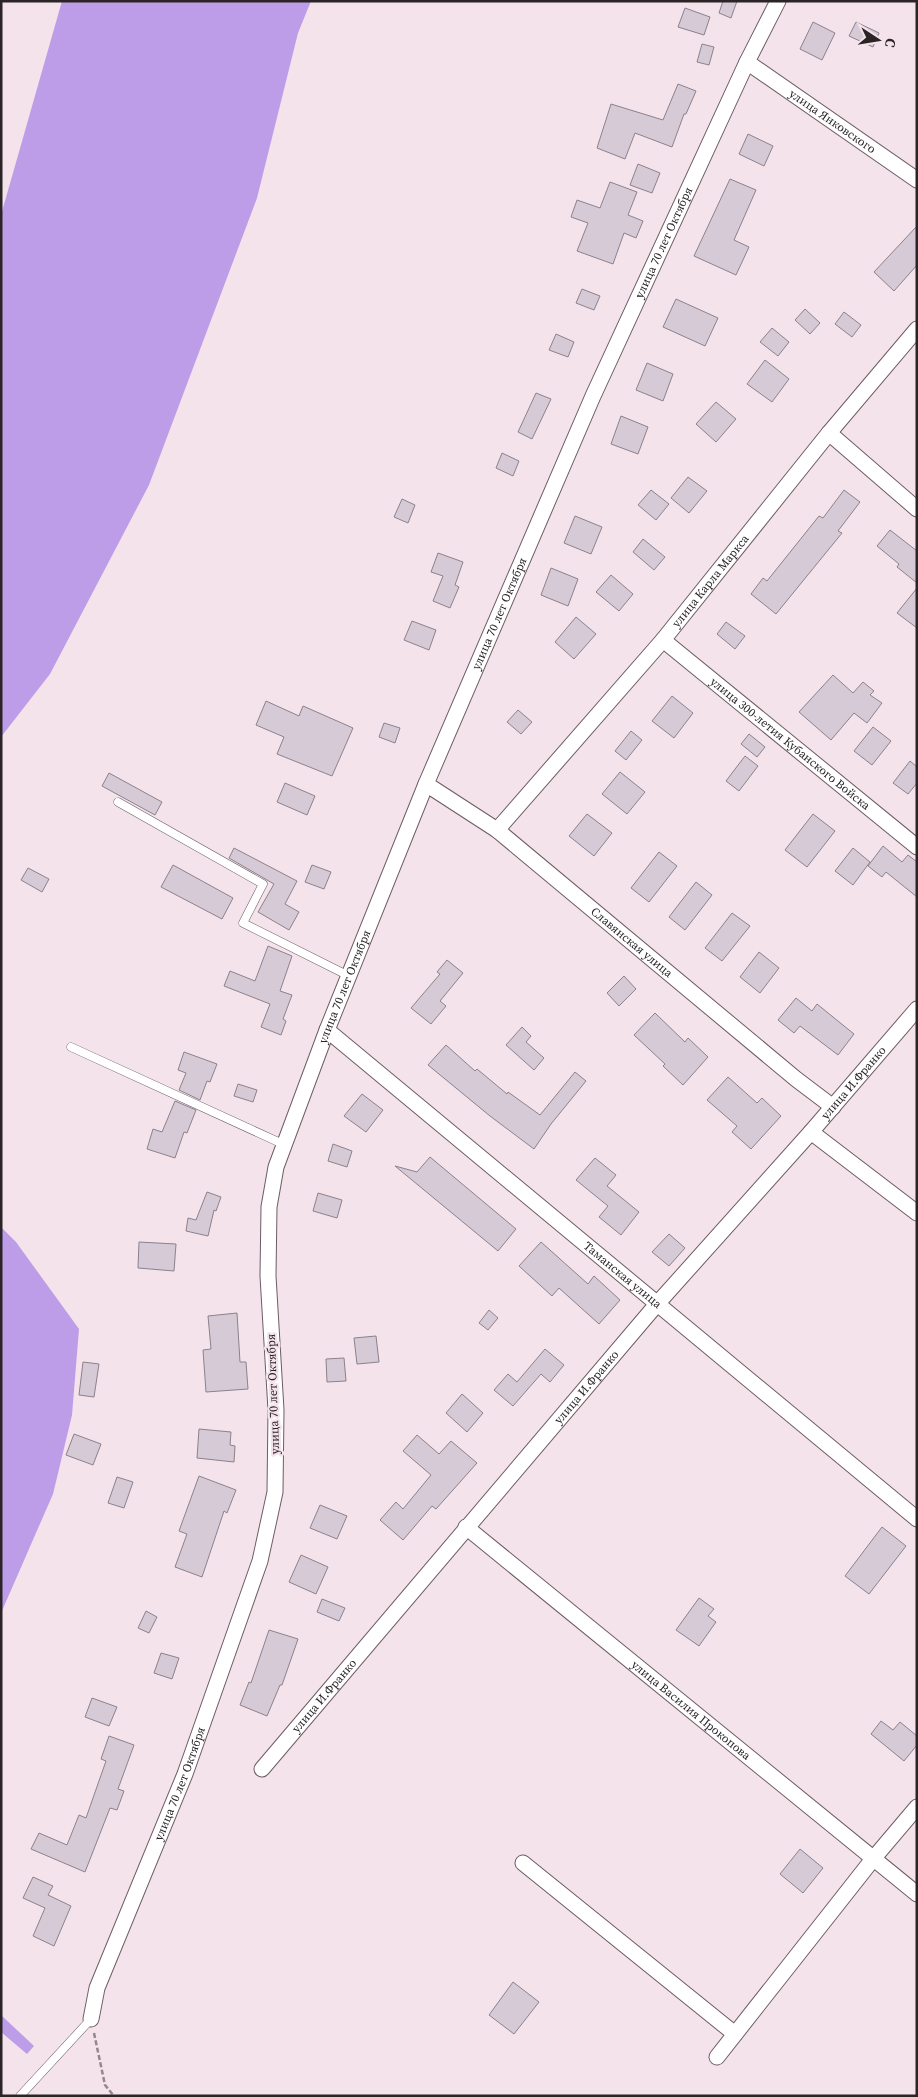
<svg xmlns="http://www.w3.org/2000/svg" width="918" height="2097" font-family="'Source Serif 4',serif">
  <style>
    .water { fill: #bd9ce8 }
    .building { fill: #d6cad6; stroke: #8c818c }
    .lines { fill: none; stroke-linecap: round; stroke-linejoin: round }
    .lane-casing { stroke: #6c5d64; stroke-width: 9 }
    .street-casing { stroke: #6c5d64; stroke-width: 17 }
    .path { stroke: #94888d; stroke-width: 2.5; stroke-dasharray: 5 2.5; stroke-linecap: butt }
    .lane { stroke: #fff; stroke-width: 8 }
    .street { stroke: #fff; stroke-width: 15 }
    .labels { text-anchor: middle; dominant-baseline: central; stroke-width: 4.5; stroke-linejoin: round; paint-order: stroke }
    .street-label { font-size: 12px; fill: #2a2427; stroke: #f4e3ea }
  </style>
  <rect width="100%" height="100%" fill="#f4e3ea"/>
  <!-- water -->
  <g class="water">
    <polygon points="62,1 311,1 298,33 257,198 149,485 50,674 1,737 1,215"/>
    <polygon points="1,1227 16,1242 79,1329 72,1415 53,1494 1,1613"/>
    <polygon points="1,2015 34,2046 27,2054 1,2032"/>
  </g>
  <!-- building -->
  <g class="building">
    <polygon points="723,1 737,1 731,18 719,13"/>
    <polygon points="685,8 710,17 704,35 678,27"/>
    <polygon points="813,22 835,33 822,60 800,49"/>
    <polygon points="856,22 879,33 873,47 849,36"/>
    <polygon points="702,44 714,47 709,65 697,62"/>
    <polygon points="678,84 696,91 686,114 684,114 672,147 635,133 625,159 597,148 611,104 663,120"/>
    <polygon points="748,134 773,146 764,166 739,154"/>
    <polygon points="638,164 660,173 652,193 630,185"/>
    <polygon points="730,179 756,190 734,240 749,247 736,275 694,256"/>
    <polygon points="610,182 637,192 628,215 643,221 636,238 624,233 613,264 577,251 588,223 571,217 577,200 600,208"/>
    <polygon points="917,226 917,265 894,291 874,272"/>
    <polygon points="582,289 600,296 594,310 576,303"/>
    <polygon points="676,299 718,318 705,346 663,327"/>
    <polygon points="805,309 820,323 810,334 795,320"/>
    <polygon points="844,312 861,325 852,337 835,324"/>
    <polygon points="772,328 789,342 778,356 760,342"/>
    <polygon points="556,334 574,342 568,357 549,350"/>
    <polygon points="765,360 789,379 772,402 747,384"/>
    <polygon points="647,363 673,374 663,401 636,390"/>
    <polygon points="536,393 551,399 532,439 518,432"/>
    <polygon points="716,402 736,419 716,442 696,424"/>
    <polygon points="621,416 648,427 638,454 611,444"/>
    <polygon points="502,453 519,461 513,476 496,468"/>
    <polygon points="688,477 707,491 689,513 671,498"/>
    <polygon points="651,490 669,504 656,520 638,505"/>
    <polygon points="844,490 860,502 838,531 842,533 776,614 751,594 763,578 767,581 819,516 823,518"/>
    <polygon points="402,499 415,505 408,523 394,517"/>
    <polygon points="575,516 602,527 591,554 564,543"/>
    <polygon points="890,530 917,551 917,583 897,567 899,564 877,546"/>
    <polygon points="643,539 665,557 654,570 633,552"/>
    <polygon points="438,553 463,562 455,585 459,587 450,608 433,601 443,576 431,572"/>
    <polygon points="551,568 578,579 568,606 541,595"/>
    <polygon points="611,575 633,594 619,611 596,592"/>
    <polygon points="917,588 917,628 897,613"/>
    <polygon points="576,617 596,634 574,659 555,642"/>
    <polygon points="412,621 436,630 429,650 404,640"/>
    <polygon points="726,622 745,636 735,649 717,634"/>
    <polygon points="833,675 853,693 863,682 874,691 870,695 882,703 867,723 854,713 831,740 799,712"/>
    <polygon points="672,696 693,713 674,738 652,721"/>
    <polygon points="266,701 299,716 303,706 353,728 332,776 277,754 284,737 256,725"/>
    <polygon points="518,710 532,722 521,734 507,722"/>
    <polygon points="384,723 400,728 395,743 379,737"/>
    <polygon points="873,727 891,741 872,765 854,751"/>
    <polygon points="631,731 642,740 626,760 615,751"/>
    <polygon points="749,734 765,747 757,757 741,744"/>
    <polygon points="745,756 758,766 739,791 726,781"/>
    <polygon points="910,761 917,767 917,783 908,794 893,783"/>
    <polygon points="620,772 645,792 627,814 602,794"/>
    <polygon points="109,773 162,802 155,815 102,786"/>
    <polygon points="285,783 315,796 307,815 277,802"/>
    <polygon points="587,814 612,833 594,856 569,836"/>
    <polygon points="813,814 835,831 807,867 785,850"/>
    <polygon points="883,846 902,862 908,855 917,862 917,897 886,872 882,877 868,866"/>
    <polygon points="234,848 297,881 285,904 299,912 289,930 258,912 274,884 229,858"/>
    <polygon points="853,848 870,862 853,885 835,871"/>
    <polygon points="659,852 677,866 649,902 631,888"/>
    <polygon points="173,865 233,898 222,919 161,887"/>
    <polygon points="312,865 331,872 324,889 305,882"/>
    <polygon points="28,868 49,879 42,892 21,880"/>
    <polygon points="696,882 712,895 685,930 669,917"/>
    <polygon points="732,913 750,926 722,961 705,948"/>
    <polygon points="268,946 292,956 280,991 292,995 283,1019 286,1021 281,1035 261,1027 270,1004 224,986 230,971 255,981"/>
    <polygon points="759,952 779,968 760,993 740,977"/>
    <polygon points="447,960 463,973 440,1001 446,1006 431,1024 411,1008 440,974 437,972"/>
    <polygon points="624,976 636,989 619,1006 607,993"/>
    <polygon points="796,998 812,1011 817,1004 854,1034 838,1055 800,1026 794,1033 778,1020"/>
    <polygon points="655,1013 685,1042 688,1038 708,1057 683,1085 663,1066 665,1064 634,1035"/>
    <polygon points="522,1027 531,1036 526,1042 544,1058 534,1070 506,1045"/>
    <polygon points="446,1045 475,1071 477,1069 507,1094 508,1092 540,1115 575,1072 586,1081 551,1124 534,1149 490,1116 428,1065"/>
    <polygon points="184,1052 217,1064 210,1082 207,1081 200,1100 179,1090 186,1073 178,1070"/>
    <polygon points="728,1077 757,1103 762,1098 781,1116 751,1149 732,1132 737,1126 707,1100"/>
    <polygon points="238,1084 257,1090 253,1102 234,1096"/>
    <polygon points="362,1094 383,1110 366,1132 344,1116"/>
    <polygon points="175,1101 196,1110 187,1133 184,1132 175,1158 147,1149 153,1129 162,1132"/>
    <polygon points="333,1144 352,1151 347,1167 328,1161"/>
    <polygon points="430,1157 516,1229 498,1251 395,1166 417,1172"/>
    <polygon points="595,1158 616,1175 607,1186 639,1212 621,1235 599,1217 608,1206 576,1180"/>
    <polygon points="207,1192 221,1197 216,1211 214,1210 208,1236 186,1231 188,1218 196,1220"/>
    <polygon points="318,1193 342,1200 337,1218 313,1211"/>
    <polygon points="669,1234 685,1248 669,1266 652,1252"/>
    <polygon points="139,1242 176,1244 174,1271 138,1268"/>
    <polygon points="541,1242 588,1284 594,1276 620,1300 599,1324 559,1288 552,1296 519,1266"/>
    <polygon points="489,1310 498,1318 488,1330 479,1323"/>
    <polygon points="237,1313 240,1362 246,1362 248,1389 206,1392 203,1350 211,1349 208,1316"/>
    <polygon points="376,1336 379,1362 357,1364 354,1338"/>
    <polygon points="545,1349 564,1365 550,1382 541,1374 513,1406 494,1390 508,1374 517,1382"/>
    <polygon points="344,1358 346,1381 327,1382 326,1359"/>
    <polygon points="83,1362 99,1364 94,1397 79,1395"/>
    <polygon points="462,1394 483,1413 467,1432 446,1413"/>
    <polygon points="199,1429 231,1432 230,1445 235,1446 234,1462 197,1458"/>
    <polygon points="74,1434 101,1444 93,1465 66,1455"/>
    <polygon points="417,1435 439,1454 451,1441 477,1463 436,1509 432,1506 403,1540 380,1520 396,1502 403,1509 431,1475 403,1451"/>
    <polygon points="199,1476 236,1490 227,1513 224,1511 202,1577 175,1567 187,1534 179,1531"/>
    <polygon points="117,1477 133,1482 124,1508 108,1503"/>
    <polygon points="320,1505 347,1516 337,1539 310,1528"/>
    <polygon points="882,1527 906,1546 869,1594 845,1576"/>
    <polygon points="301,1555 328,1567 316,1594 289,1582"/>
    <polygon points="699,1598 714,1609 708,1616 716,1622 699,1646 676,1630"/>
    <polygon points="322,1599 345,1608 339,1621 317,1612"/>
    <polygon points="146,1611 157,1617 149,1633 138,1628"/>
    <polygon points="269,1630 298,1639 282,1685 280,1685 267,1716 240,1705 249,1682 251,1683"/>
    <polygon points="161,1653 179,1658 172,1679 154,1673"/>
    <polygon points="92,1698 117,1707 109,1726 85,1717"/>
    <polygon points="881,1721 893,1730 900,1722 917,1736 917,1745 904,1761 871,1734"/>
    <polygon points="109,1736 134,1745 118,1789 124,1791 117,1810 110,1808 85,1872 31,1849 39,1833 67,1845 79,1815 86,1818 106,1761 101,1759"/>
    <polygon points="800,1849 823,1868 803,1893 780,1874"/>
    <polygon points="33,1877 53,1886 48,1895 71,1906 54,1946 33,1936 45,1908 23,1898"/>
    <polygon points="513,1982 539,2002 514,2034 489,2015"/>
  </g>
  <g class="lines">
    <!-- lane casing -->
    <g class="lane-casing">
      <g id="lane">
        <polyline points="118,802 263,884 243,923 349,976"/>
        <polyline points="71,1047 285,1145"/>
        <polyline points="20,2096 91,2019"/>
      </g>
    </g>
    <!-- street casing -->
    <g class="street-casing">
      <g id="street">
        <path id="s1" d="M747 62 917 180"/>
        <polyline points="829,433 917,509"/>
        <path id="s2" d="M663 640 917 847"/>
        <path id="s3" d="M426 784 497 830 796 1079 833 1107"/>
        <path id="s4" d="M497 830 663 640 829 433 917 329"/>
        <path id="s5" d="M327 1030 917 1519"/>
        <polyline points="811,1132 917,1213"/>
        <path id="s6" d="M466 1527 917 1894"/>
        <path id="s7" d="M262 1769 657 1304 811 1132 917 1009"/>
        <polyline points="523,1863 735,2034"/>
        <path id="s8" d="M91 2019 97 1988 185 1774 260 1561 275 1492 276 1410 268 1276 269 1207 276 1167 327 1030 426 784 593 396 747 62 778 1"/>
        <polyline points="717,2057 873,1859 917,1807"/>
      </g>
    </g>
    <!-- path -->
    <polyline class="path" points="94,2033 105,2085 114,2096"/>
    <!-- lane -->
    <use href="#lane" class="lane"/>
    <!-- street -->
    <use href="#street" class="street"/>
  </g>
  <g class="labels">
    <!-- street labels -->
    <g class="street-label">
      <text stroke="none"><textPath href="#s1" startOffset="104">улица Янковского</textPath></text>
      <text stroke="none"><textPath href="#s8" startOffset="1888">улица 70 лет Октября</textPath></text>
      <text stroke="none"><textPath href="#s4" startOffset="328">улица Карла Маркса</textPath></text>
      <text stroke="none"><textPath href="#s8" startOffset="1482">улица 70 лет Октября</textPath></text>
      <text stroke="none"><textPath href="#s2" startOffset="164">улица 300-летия Кубанского Войска</textPath></text>
      <text stroke="none"><textPath href="#s3" startOffset="260">Славянская улица</textPath></text>
      <text stroke="none"><textPath href="#s8" startOffset="1078">улица 70 лет Октября</textPath></text>
      <text stroke="none"><textPath href="#s7" startOffset="906">улица И.Франко</textPath></text>
      <text stroke="none"><textPath href="#s5" startOffset="384">Таманская улица</textPath></text>
      <text stroke="none"><textPath href="#s7" startOffset="501">улица И.Франко</textPath></text>
      <text transform="translate(273 1394) rotate(-92)">улица 70 лет Октября</text>
      <text stroke="none"><textPath href="#s7" startOffset="96">улица И.Франко</textPath></text>
      <text stroke="none"><textPath href="#s6" startOffset="290">улица Василия Прокопова</textPath></text>
      <text stroke="none"><textPath href="#s8" startOffset="252">улица 70 лет Октября</textPath></text>
    </g>
  </g>
  <!-- border -->
  <rect width="918" height="2097" fill="none" stroke="#2a2427" stroke-width="5"/>
  <!-- north arrow -->
  <g transform="translate(878 40) rotate(102)" stroke="#f4e3ea" stroke-width="4" paint-order="stroke">
  <path d="M0-4L9 19L0 12L-9 19Z" fill="#2a2427"/>
  <text y="-8" font-size="14" font-weight="bold" text-anchor="middle" fill="#2a2427">С</text>
  </g>
</svg>
